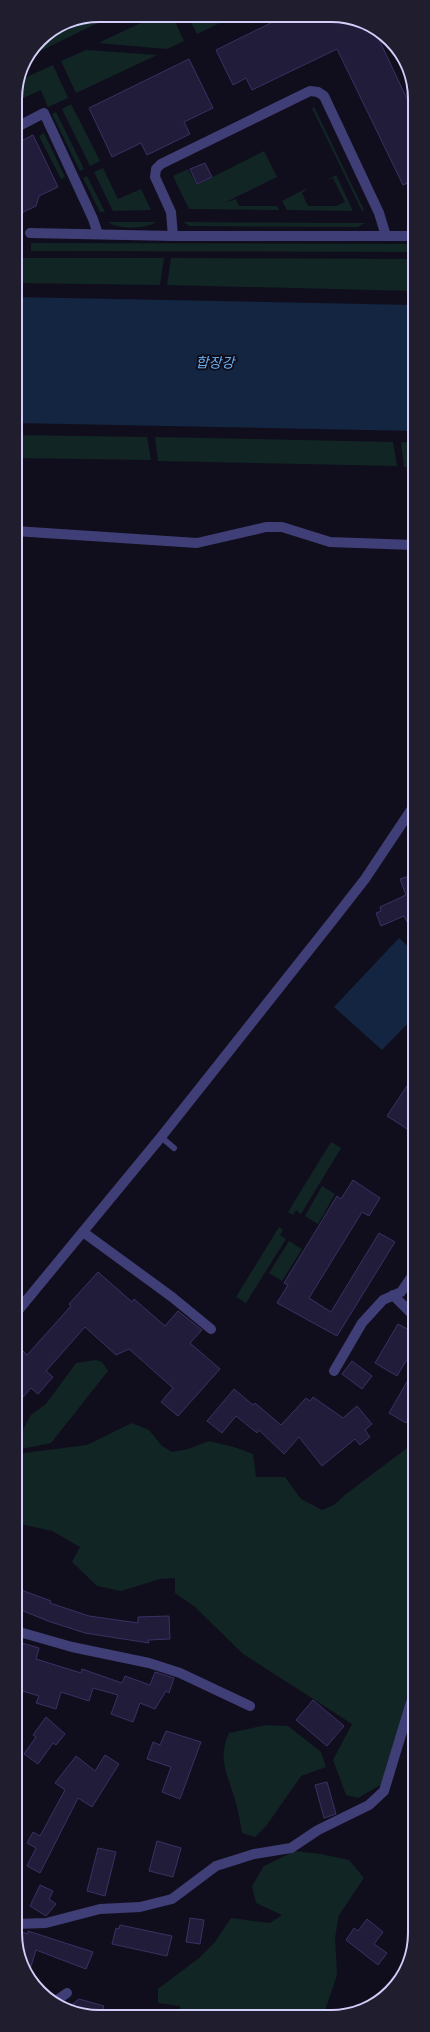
<svg xmlns="http://www.w3.org/2000/svg" width="430" height="2032" font-family="'Exo 2','Noto Sans KR',sans-serif">
  <style>
    .green { fill: #112524 }
    .water { fill: #132540 }
    .building { fill: #221c3b; stroke: #3b3064 }
    .lines { fill: none; stroke-linecap: round; stroke-linejoin: round }
    .service { stroke: #403e76; stroke-width: 6 }
    .minor { stroke: #403e76; stroke-width: 10 }
    .tertiary { stroke: #403e76; stroke-width: 10 }
    .labels { text-anchor: middle; dominant-baseline: central; stroke-width: 4; stroke-linejoin: round; paint-order: stroke }
    .water-label { font-size: 14px; font-style: italic; fill: #68afed; stroke: #100e1c }
    .rim { fill: none; stroke: #d3cef9; stroke-width: 2 }
  </style>
  <rect width="100%" height="100%" fill="#100e1c"/>
  <!-- green -->
  <g class="green">
    <polygon points="99,15 114,15 28,57 40,40 44,37 82,18"/>
    <polygon points="158,15 172,15 184,41 167,49 98,43"/>
    <polygon points="188,16 235,16 197,34"/>
    <polygon points="86,50 157,55 76,93 61,61"/>
    <polygon points="53,65 68,98 48,107 41,90 15,102 18,81"/>
    <polygon points="71,104 100,161 90,166 62,109"/>
    <polygon points="314,107 364,210 362,211 312,108"/>
    <polygon points="56,112 84,169 80,171 52,114"/>
    <polygon points="44,133 65,177 61,179 39,136"/>
    <polygon points="264,151 277,177 224,203 236,199 239,206 277,206 279,210 189,209 173,176 188,169 197,185"/>
    <polygon points="103,168 118,199 141,189 151,210 113,211 94,172"/>
    <polygon points="336,175 353,211 287,210 282,201 307,188 302,193 308,206 336,206 345,202 333,178 324,182"/>
    <polygon points="87,176 105,212 100,212 83,178"/>
    <path d="M108 222H156C146 229 118 230 108 222Z"/>
    <polygon points="183,222 365,223 358,227 189,226"/>
    <polygon points="31,243 414,244 414,252 31,251"/>
    <polygon points="15,258 164,258 160,285 15,283"/>
    <polygon points="171,258 414,259 414,291 167,285"/>
    <polygon points="15,435 147,437 151,460 15,458"/>
    <polygon points="155,437 393,442 397,466 158,461"/>
    <polygon points="401,442 414,443 414,467 404,467"/>
    <polygon points="331,1142 341,1148 301,1214 296,1210 293,1215 288,1212"/>
    <polygon points="322,1186 335,1194 318,1224 305,1216"/>
    <polygon points="279,1227 283,1230 280,1235 286,1239 246,1303 236,1297"/>
    <polygon points="289,1241 302,1249 282,1281 269,1273"/>
    <polygon points="96,1360 102,1362 108,1371 51,1443 16,1450 16,1433 21,1433 31,1415 46,1404 76,1363"/>
    <polygon points="132,1423 149,1430 162,1446 172,1452 188,1449 209,1441 234,1447 253,1454 256,1477 285,1477 301,1499 322,1510 334,1505 346,1494 415,1442 415,1670 382,1784 358,1798 346,1795 333,1760 352,1724 243,1654 195,1607 175,1593 175,1578 160,1579 121,1591 97,1586 72,1562 80,1547 52,1531 16,1523 16,1454 87,1445"/>
    <path d="M266 1725 288 1726 321 1752 326 1767 301 1776 267 1825 255 1837 242 1833C240 1821 238 1808 234 1796 226 1772 218 1758 229 1733Z"/>
    <polygon points="295,1851 321,1854 349,1860 364,1878 339,1915 335,1938 337,1975 323,2016 179,2016 180,2006 158,2003 158,1989 199,1958 215,1942 231,1918 270,1923 282,1915 256,1903 252,1886 264,1866"/>
  </g>
  <!-- water -->
  <g class="water">
    <polygon points="15,297 414,305 414,431 15,423"/>
    <polygon points="399,938 415,953 415,1016 382,1050 334,1007"/>
  </g>
  <!-- building -->
  <g class="building">
    <polygon points="285,16 347,17 376,33 414,114 414,180 403,185 337,49 252,90 246,78 233,85 216,50"/>
    <polygon points="189,59 213,108 184,122 190,134 147,155 141,143 112,157 89,108"/>
    <polygon points="33,135 58,187 39,196 36,206 15,216 15,144"/>
    <polygon points="205,163 212,177 197,184 190,169"/>
    <polygon points="415,874 415,936 404,916 381,926 376,913 381,911 380,907 406,895 400,879"/>
    <polygon points="415,1074 415,1134 387,1116"/>
    <polygon points="353,1180 380,1198 369,1216 362,1212 309,1298 331,1312 379,1233 395,1242 337,1336 277,1303 288,1285 284,1283 337,1196 341,1199"/>
    <polygon points="98,1272 132,1302 134,1299 165,1326 178,1311 202,1330 190,1343 220,1369 178,1416 161,1402 173,1388 129,1349 116,1355 85,1327 46,1371 53,1377 38,1394 31,1388 16,1405 16,1344 27,1355 71,1306 69,1304"/>
    <polygon points="398,1324 415,1333 415,1346 397,1376 375,1363"/>
    <polygon points="352,1361 372,1376 362,1389 342,1374"/>
    <polygon points="415,1368 415,1407 406,1423 389,1413"/>
    <polygon points="234,1389 253,1405 255,1403 281,1425 306,1398 310,1401 313,1397 343,1418 357,1406 372,1424 365,1430 370,1437 360,1445 355,1439 322,1466 299,1437 284,1454 259,1430 257,1433 236,1416 222,1433 207,1421"/>
    <polygon points="16,1588 51,1601 50,1603 89,1616 138,1623 138,1617 169,1616 170,1639 148,1640 149,1643 85,1633 48,1621 16,1608"/>
    <polygon points="22,1643 39,1648 36,1659 81,1673 82,1669 122,1683 125,1676 150,1685 155,1672 174,1678 169,1693 166,1691 155,1709 140,1703 133,1722 111,1714 118,1695 93,1688 89,1701 61,1692 56,1709 36,1703 39,1696 16,1689 16,1663"/>
    <polygon points="313,1700 344,1726 327,1746 296,1720"/>
    <polygon points="46,1717 65,1734 56,1745 53,1743 38,1764 24,1754 36,1737 33,1735"/>
    <polygon points="166,1731 201,1742 180,1799 162,1792 171,1767 147,1759 153,1742 160,1745"/>
    <polygon points="105,1755 119,1764 92,1807 78,1798 40,1873 27,1866 36,1848 27,1843 33,1832 40,1836 65,1790 55,1783 76,1756 95,1771"/>
    <polygon points="327,1782 336,1814 324,1818 315,1785"/>
    <polygon points="157,1841 181,1848 173,1877 149,1871"/>
    <polygon points="98,1848 116,1852 105,1896 87,1891"/>
    <polygon points="40,1885 53,1891 49,1899 56,1904 46,1916 30,1906"/>
    <polygon points="190,1918 204,1920 200,1944 186,1942"/>
    <polygon points="367,1919 383,1932 374,1944 387,1953 378,1965 346,1940 354,1928 358,1931"/>
    <polygon points="120,1925 172,1936 167,1956 112,1944 116,1928 119,1929"/>
    <polygon points="16,1930 28,1934 28,1931 93,1952 86,1969 36,1950 29,1973 16,1944"/>
    <polygon points="79,1999 104,2006 103,2009 118,2015 83,2015 69,2007"/>
  </g>
  <g class="lines">
    <!-- service -->
    <polyline class="service" points="161,1137 174,1148"/>
    <!-- minor -->
    <g class="minor">
      <polyline points="15,128 44,113 93,219 98,234"/>
      <polyline points="173,236 171,212 155,177 156,169 161,164 310,91 318,92 324,96 379,213 386,236"/>
      <polyline points="15,531 197,543 266,527 282,527 330,542 414,545"/>
      <polyline points="83,1232 172,1297 211,1329"/>
      <polyline points="393,1295 415,1317"/>
      <polyline points="334,1371 362,1323 383,1300 401,1292 415,1272"/>
      <polyline points="16,1631 72,1647 149,1663 180,1673 250,1706"/>
      <polyline points="16,1924 46,1923 100,1909 140,1907 172,1899 216,1866 254,1854 291,1848 318,1830 369,1805 384,1791 415,1689"/>
      <polyline points="57,2000 67,1993"/>
    </g>
    <!-- tertiary -->
    <g class="tertiary">
      <polyline points="30,233 173,236 414,236"/>
      <polyline points="16,1313 161,1137 333,920 365,879 415,804"/>
    </g>
  </g>
  <g class="labels">
    <!-- water labels -->
    <g class="water-label">
      <text transform="translate(215 362) rotate(1)">합장강</text>
    </g>
  </g>
  <!-- crop -->
  <path d="M0 0H430V2032H0ZM99 22H331A77 77 0 0 1 408 99V1933A77 77 0 0 1 331 2010H99A77 77 0 0 1 22 1933V99A77 77 0 0 1 99 22Z" fill="#201d2e" fill-rule="evenodd"/>
  <path class="rim" d="M99 22H331A77 77 0 0 1 408 99V1933A77 77 0 0 1 331 2010H99A77 77 0 0 1 22 1933V99A77 77 0 0 1 99 22Z"/>
</svg>
